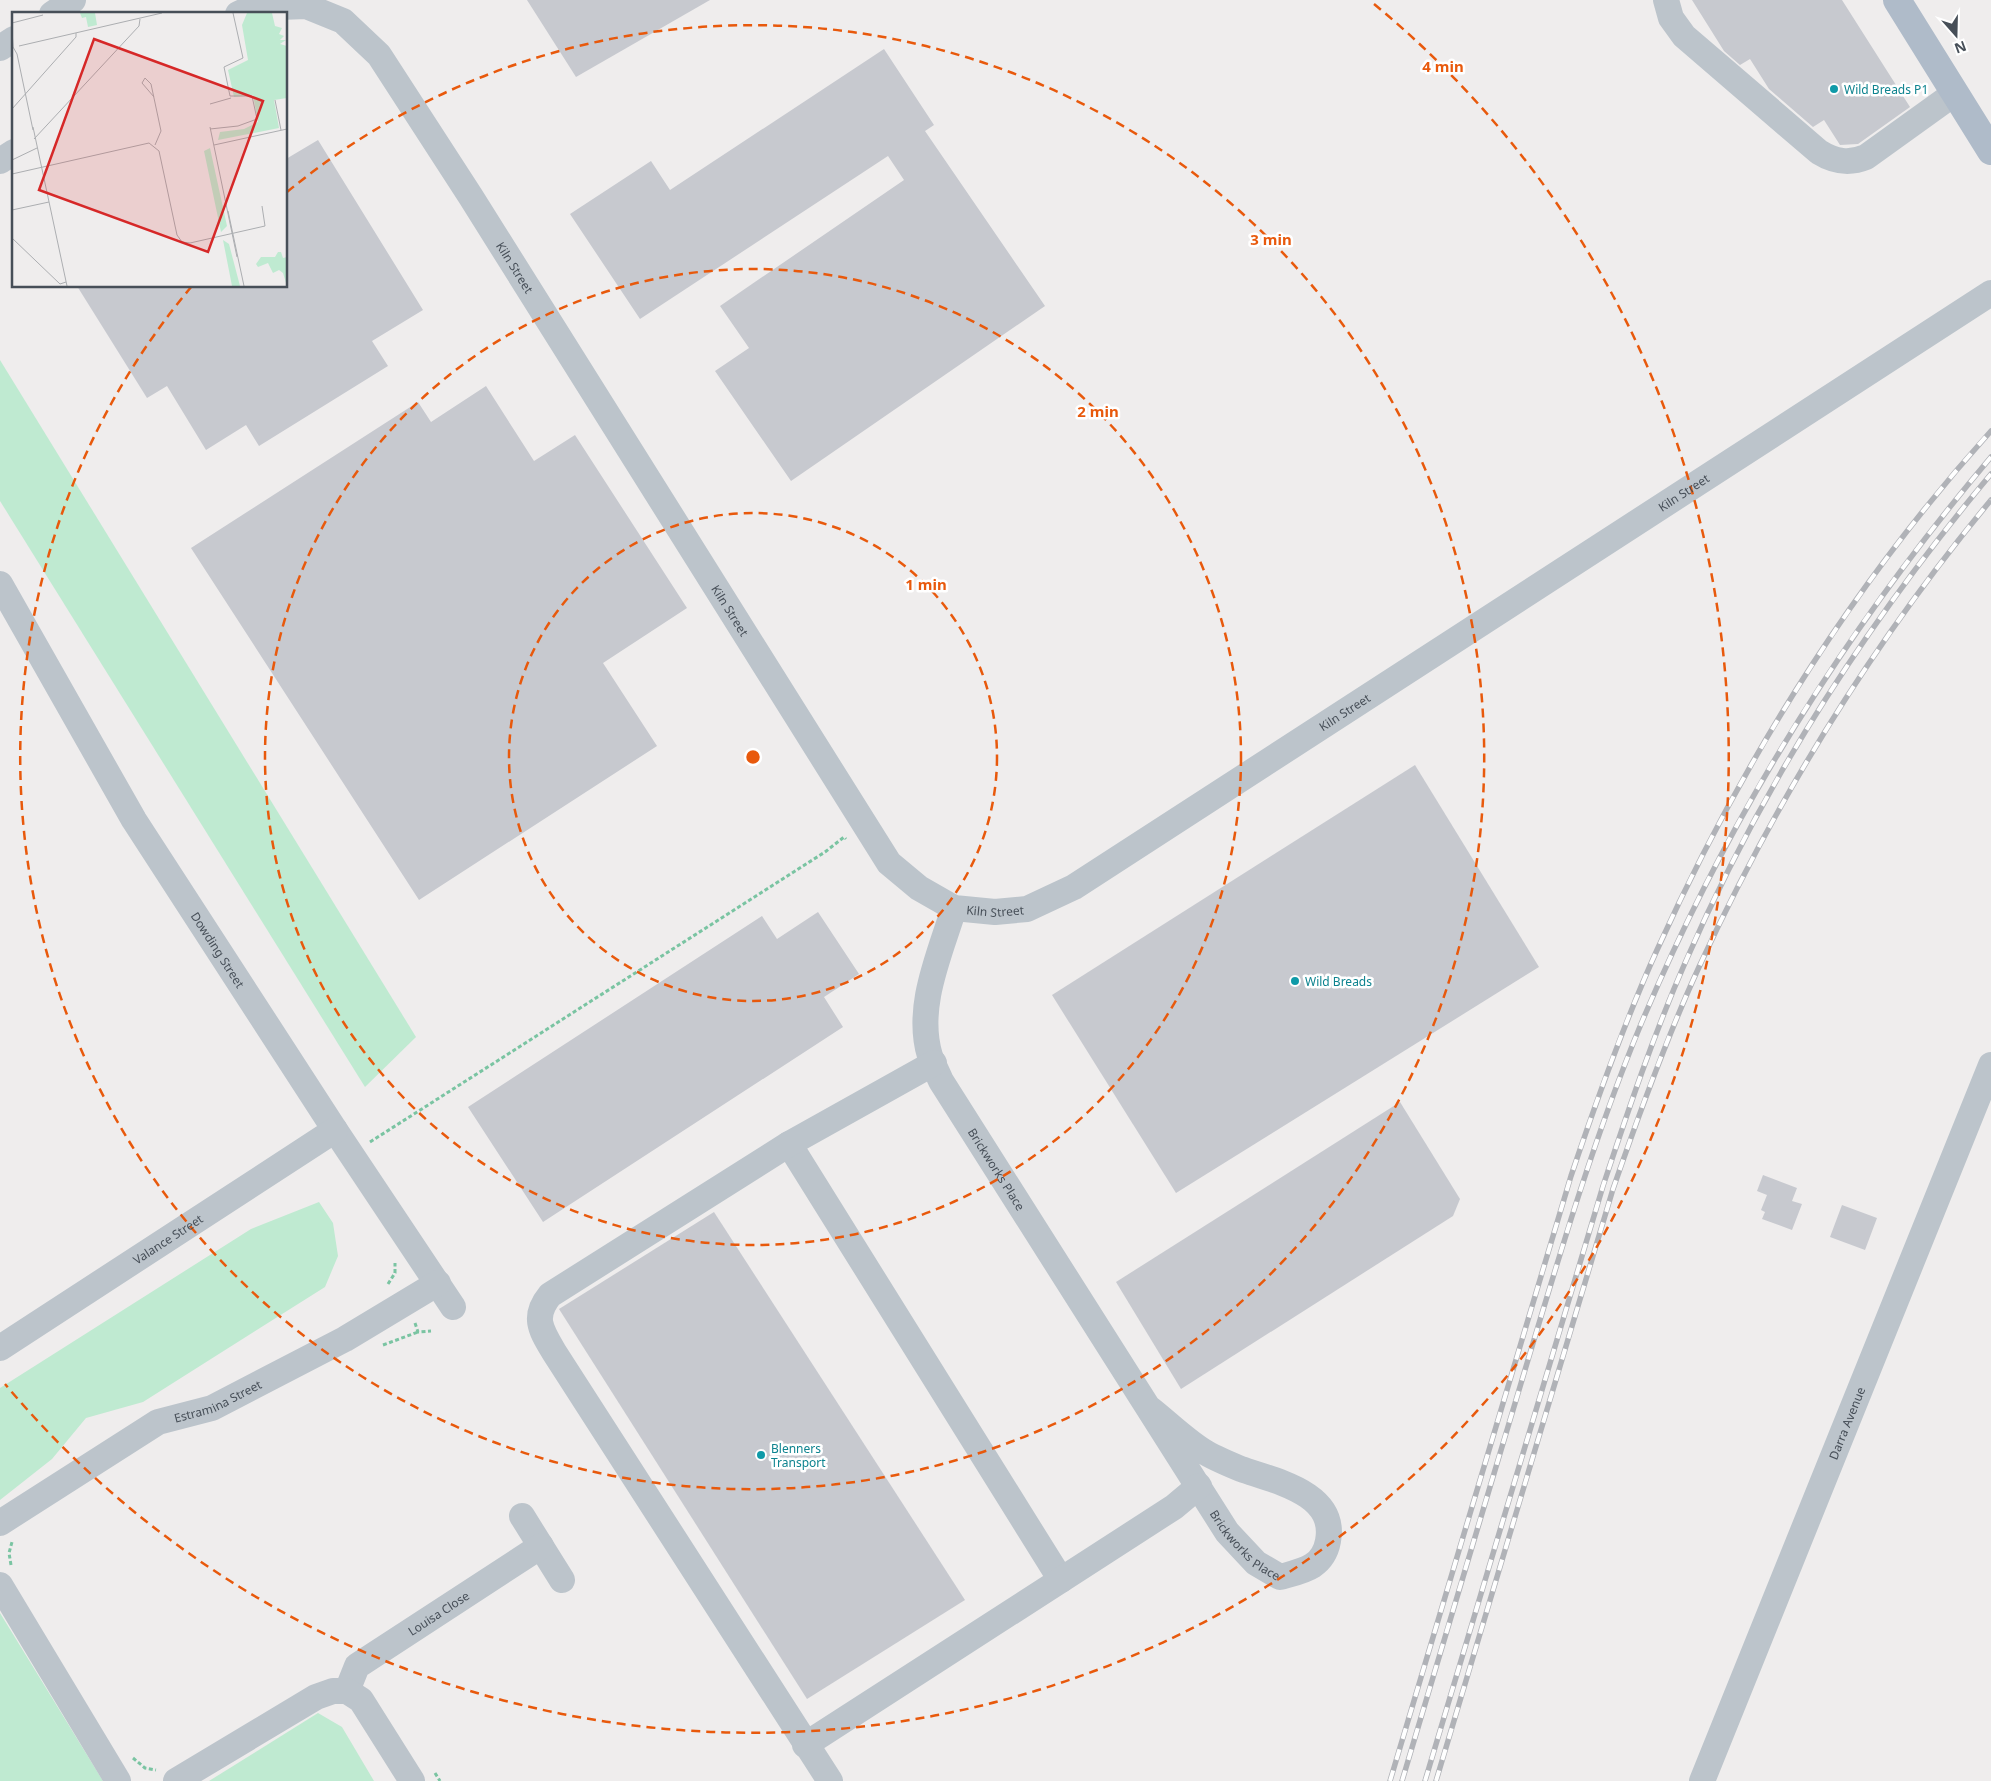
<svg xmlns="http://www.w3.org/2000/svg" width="1991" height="1781" font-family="'Noto Sans',sans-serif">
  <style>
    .green { fill: #bfead1 }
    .building { fill: #c7c9cf }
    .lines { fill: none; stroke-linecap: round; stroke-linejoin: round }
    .path { stroke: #7ac4a2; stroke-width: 3; stroke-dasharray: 4 2.5; stroke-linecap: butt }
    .minor { stroke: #bcc4cb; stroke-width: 26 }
    .major { stroke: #afbbc9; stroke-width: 28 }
    .rail-casing { stroke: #b0b2b7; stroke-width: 5.5 }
    .rail { stroke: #fff; stroke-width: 4; stroke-dasharray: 11; stroke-linecap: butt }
    .ring { fill: none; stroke: #e8590c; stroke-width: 2.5; stroke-dasharray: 9 6 }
    .culture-dot { fill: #0f9aa8; stroke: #fff; stroke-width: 2 }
    .labels { text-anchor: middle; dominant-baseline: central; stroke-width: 5; stroke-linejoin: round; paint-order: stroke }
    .culture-label { font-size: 12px; fill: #0d838f; stroke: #fff; text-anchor: start }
    .street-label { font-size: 12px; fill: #474f58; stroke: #fff }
    .inset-road { fill: none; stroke: #acaeb1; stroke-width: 1 }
    .view { fill: #d62828; fill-opacity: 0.15; stroke: #d62828; stroke-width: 2.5 }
    .inset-edge { fill: none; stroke: #474f58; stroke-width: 2.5 }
    .centre { fill: #e8590c; stroke: #fff; stroke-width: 2.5 }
    .ring-label { font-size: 15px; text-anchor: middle; font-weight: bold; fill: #e8590c; stroke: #fff; stroke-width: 5; stroke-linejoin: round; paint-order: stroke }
  </style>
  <rect width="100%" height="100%" fill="#efeded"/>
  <!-- green -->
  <g class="green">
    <polygon points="0,360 416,1037 365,1087 0,501"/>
    <polygon points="319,1202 333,1223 338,1256 325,1287 143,1402 86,1418 52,1459 0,1500 0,1388 251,1229"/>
    <polygon points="0,1613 103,1781 0,1781"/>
    <polygon points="318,1713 342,1727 374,1781 209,1781"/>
  </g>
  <!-- building -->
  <g class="building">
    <polygon points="527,0 710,0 576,77"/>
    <polygon points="1692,0 1842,0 1910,107 1858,144 1840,145 1824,120 1813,127 1769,89 1750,59 1740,65 1724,51"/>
    <polygon points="884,49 934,125 925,131 1045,306 791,481 715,371 749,348 720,306 904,180 888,156 640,319 570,214 651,161 670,190"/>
    <polygon points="318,140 423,310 372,341 388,366 259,446 246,425 206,450 167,386 147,398 77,286 286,286 286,159"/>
    <polygon points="486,386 534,461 575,435 687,608 603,663 657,746 419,900 191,548 418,402 431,422"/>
    <polygon points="1415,765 1539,967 1176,1193 1052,995"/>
    <polygon points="818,912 859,974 824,997 843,1027 543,1222 468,1107 762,916 777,939"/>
    <polygon points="1400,1102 1460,1199 1453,1216 1181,1389 1116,1282"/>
    <polygon points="1763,1175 1797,1188 1792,1201 1802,1204 1792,1230 1762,1219 1765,1212 1761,1210 1767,1195 1757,1191"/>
    <polygon points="1842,1205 1877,1218 1865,1250 1830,1237"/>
    <polygon points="714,1212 965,1600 807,1699 559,1309"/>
  </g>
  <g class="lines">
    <!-- path -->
    <g class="path">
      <polyline points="370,1142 825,852 844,837 846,839"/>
      <polyline points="388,1284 395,1273 395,1263"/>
      <polyline points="415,1323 418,1332 431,1331"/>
      <polyline points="383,1345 418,1332"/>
      <polyline points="11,1565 9,1553 12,1542"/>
      <polyline points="133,1758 145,1768 156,1770"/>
      <polyline points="435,1773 440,1781"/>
    </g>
    <!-- minor -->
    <g class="minor">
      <path d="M1666 0 1671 18 1684 36 1819 152C1835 162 1849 164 1866 157L1955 93"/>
      <polyline points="52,14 73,0"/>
      <path id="s1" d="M238 14 251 8 306 6 343 21 379 55 471 197 889 863 919 888 954 908 995 912 1027 909 1074 887 1991 293"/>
      <polyline points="0,48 14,39"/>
      <polyline points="0,161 14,152"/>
      <path id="s2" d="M0 584 134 820 335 1130 453 1307"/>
      <path id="s3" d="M954 908C940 954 915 1007 930 1056 933 1064 937 1072 941 1081L1227 1532 1256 1563 1280 1577C1302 1571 1323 1568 1328 1541 1337 1493 1275 1481 1241 1469 1229 1464 1214 1458 1203 1451 1184 1439 1167 1422 1149 1408"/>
      <polyline points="789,1144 1061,1580"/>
      <path id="s4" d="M0 1348 335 1130"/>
      <polyline points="522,1516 562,1580"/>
      <path id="s5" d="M0 1523 158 1422 212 1408 345 1339 438 1283"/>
      <polyline points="0,1585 118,1781"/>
      <path id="s6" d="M347 1691 357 1666 541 1546"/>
      <polyline points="805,1745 1174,1507 1199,1486"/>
      <polyline points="176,1781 316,1697 333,1691 347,1691 361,1700 412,1781"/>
      <path d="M830 1781 554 1352C541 1330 532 1317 550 1295L789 1144 934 1063"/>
      <path id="s7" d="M1702 1781 1991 1065"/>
    </g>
    <!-- major -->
    <polyline class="major" points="1897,0 1991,151"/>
    <!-- rail casing -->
    <g class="rail-casing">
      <g id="rail">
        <path d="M1390 1781 1571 1176C1597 1099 1624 1023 1657 950 1742 762 1853 584 1991 431"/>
        <path d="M1402 1781C1442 1647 1482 1513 1522 1380 1558 1260 1593 1140 1641 1024 1729 815 1845 630 1991 457"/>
        <path d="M1425 1781 1603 1186C1628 1111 1653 1036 1685 963 1762 785 1867 622 1991 474"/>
        <path d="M1436 1781 1613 1189C1639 1114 1666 1039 1699 967 1776 800 1873 642 1991 500"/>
      </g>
    </g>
    <!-- rail -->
    <use href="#rail" class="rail"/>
  </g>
  <!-- distance rings -->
  <g class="ring">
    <circle cx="753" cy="757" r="244"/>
    <circle cx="753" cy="757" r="488"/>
    <path d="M287 192A732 732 0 1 1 192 286"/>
    <path d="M1374 4A976 976 0 1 1 5 1384"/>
  </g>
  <!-- markers -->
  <g class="culture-dot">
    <circle cx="1834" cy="89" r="5"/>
    <circle cx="1295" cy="981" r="5"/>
    <circle cx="761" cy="1455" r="5"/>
  </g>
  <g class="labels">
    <!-- culture labels -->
    <g class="culture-label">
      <text x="1844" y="89">Wild Breads P1</text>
      <text x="1305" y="981">Wild Breads</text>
      <text x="771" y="1448">Blenners<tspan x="771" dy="14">Transport</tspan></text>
    </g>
    <!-- street labels -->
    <g class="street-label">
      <text stroke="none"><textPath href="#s1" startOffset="411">Kiln Street</textPath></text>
      <text stroke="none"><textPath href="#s1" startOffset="2045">Kiln Street</textPath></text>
      <text stroke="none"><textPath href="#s1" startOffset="816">Kiln Street</textPath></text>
      <text stroke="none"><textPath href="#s1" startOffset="1641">Kiln Street</textPath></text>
      <text stroke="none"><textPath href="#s1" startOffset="1235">Kiln Street</textPath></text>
      <text stroke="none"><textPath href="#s2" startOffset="426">Dowding Street</textPath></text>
      <text stroke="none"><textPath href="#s3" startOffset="284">Brickworks Place</textPath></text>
      <text stroke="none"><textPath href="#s4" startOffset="200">Valance Street</textPath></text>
      <text stroke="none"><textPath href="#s5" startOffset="251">Estramina Street</textPath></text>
      <text stroke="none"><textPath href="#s7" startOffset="386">Darra Avenue</textPath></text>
      <text stroke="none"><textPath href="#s3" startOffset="736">Brickworks Place</textPath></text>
      <text stroke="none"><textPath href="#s6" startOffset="124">Louisa Close</textPath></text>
    </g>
  </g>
  <!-- overview -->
  <g transform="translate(12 12)">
    <rect width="275" height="275" fill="#efeded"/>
    <path d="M68 1H83L85 13 76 15 74 5 70 6ZM235 1H260L263 14 270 16 267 22 272 24 268 28H274L268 32 275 34V86L262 88 267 116 206 128 208 120 232 117 246 110 241 83 222 85 216 58 236 48 230 13ZM198 136 215 214 209 220 192 139ZM211 228 217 232 228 274H220ZM266 240H269L271 246 275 245V274L271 261 267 258 261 261 256 251 246 255 244 252 249 245H263Z" fill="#bfead1"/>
    <path class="inset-road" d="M0 11 31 3M0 17 1 35 5 42 21 118M7 34 150 1M142 85 130 71 133 66 139 72 149 119 143 133M263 88 269 118M198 92 219 86M0 97 64 25V21M21 115 55 274M198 115 225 245M198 117 226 114 245 107 240 84H218L212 55 231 46 221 1M22 127 127 14 128 7M202 133 275 117M0 148 25 136M0 162 137 131 147 139 165 223 170 230 178 231 253 214 250 194M0 198 37 190M216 199 232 274M0 226 48 272 54 270"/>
    <path class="view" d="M82 27 251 89 196 240 27 178Z"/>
    <rect width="275" height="275" class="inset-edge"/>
  </g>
  <circle cx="753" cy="757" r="8" class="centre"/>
  <g class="ring-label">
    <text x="1443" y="72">4 min</text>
    <text x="1271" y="245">3 min</text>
    <text x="1098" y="417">2 min</text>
    <text x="926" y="590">1 min</text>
  </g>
  <!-- north arrow -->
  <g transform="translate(1956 35) rotate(160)" stroke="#ffffff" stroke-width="4" paint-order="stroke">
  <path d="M0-4L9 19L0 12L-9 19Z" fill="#474f58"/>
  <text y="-8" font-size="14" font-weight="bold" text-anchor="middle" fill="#474f58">N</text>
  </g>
</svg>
